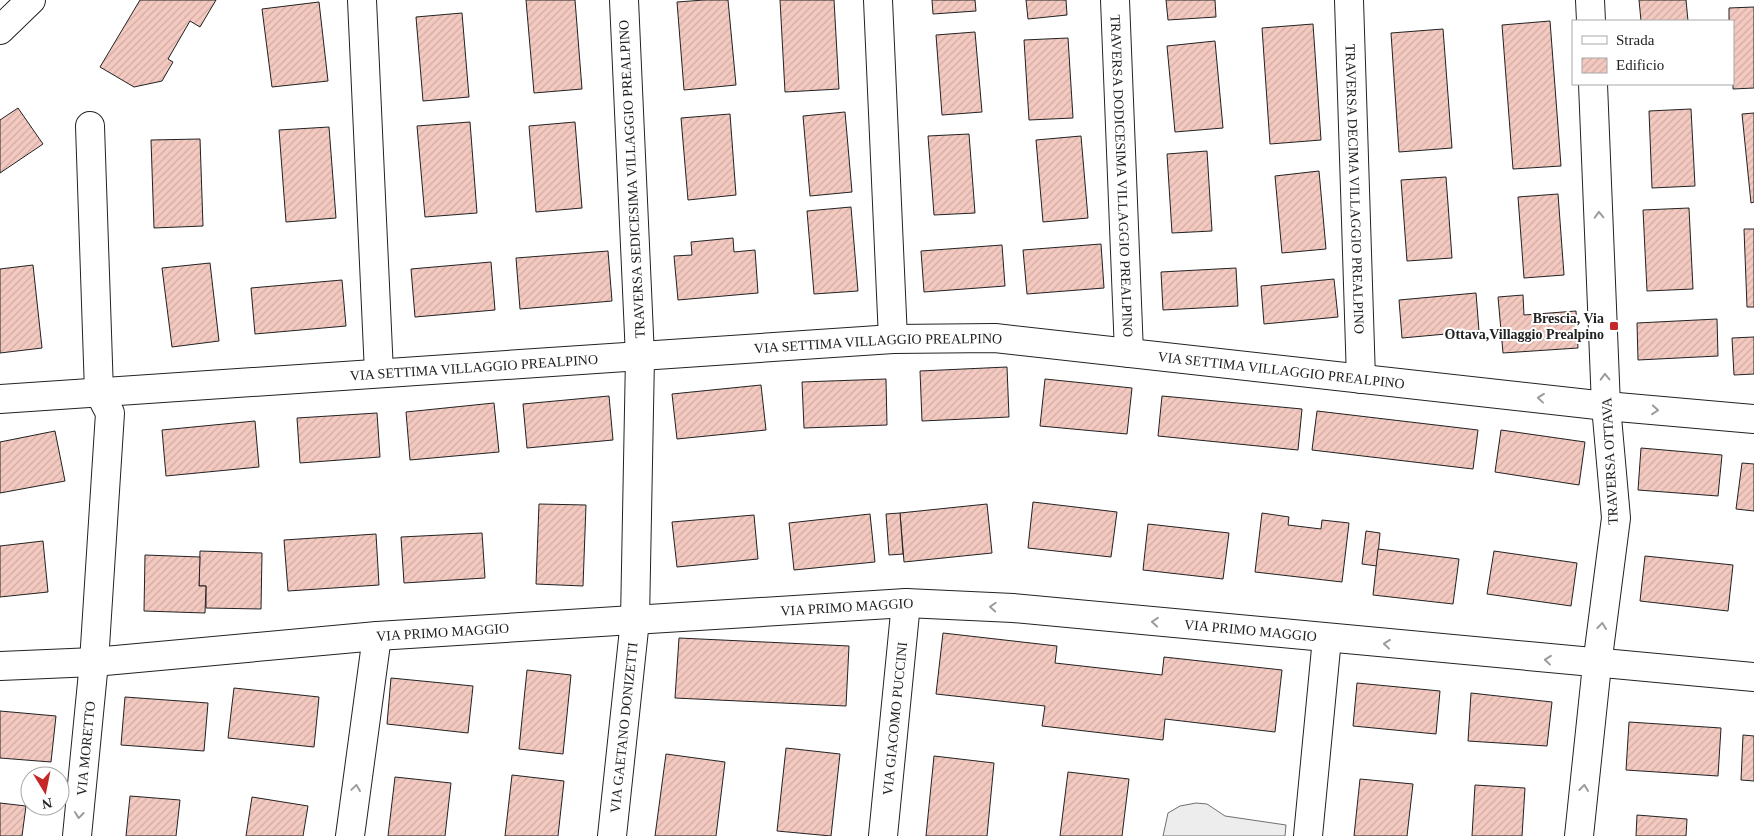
<svg xmlns="http://www.w3.org/2000/svg" width="1754" height="836" font-family="Georgia,serif">
  <style>
    .parking { fill: #ededed; stroke: #6f6f6f }
    .building { fill: url(#building-hatch); stroke: #222 }
    .lines { fill: none; stroke-linecap: round; stroke-linejoin: round }
    .minor-casing { stroke: #222; stroke-width: 30 }
    .minor { stroke: #fff; stroke-width: 28 }
    .oneway { stroke: #9c9c9c }
    .poi-dot { fill: #c62828; stroke: #fff; stroke-width: 2 }
    .labels { text-anchor: middle; dominant-baseline: central; stroke-width: 4; stroke-linejoin: round; paint-order: stroke }
    .street-label { font-size: 14px; fill: #222; stroke: #fff }
    .poi-label { font-size: 14px; font-weight: bold; fill: #222; stroke: #fff; text-anchor: end }
  </style>
  <defs>
    <pattern id="building-hatch" width="6" height="6" patternUnits="userSpaceOnUse" patternTransform="scale(1.25)"><rect width="6" height="6" fill="#f3c9c0"/><path d="M-1 1l2-2M0 6l6-6M5 7l2-2" fill="none" stroke="#d0aca5"/></pattern>
  </defs>
  <rect width="100%" height="100%" fill="#fff"/>
  <!-- parking -->
  <polygon class="parking" points="1196,803 1207,804 1225,816 1286,825 1285,836 1163,836 1168,813 1180,806"/>
  <!-- building -->
  <g class="building">
    <polygon points="140,0 216,0 200,27 190,21 168,59 173,62 162,81 134,87 100,67"/>
    <polygon points="526,0 575,0 582,89 534,93"/>
    <polygon points="704,0 728,0 736,85 684,90 677,2"/>
    <polygon points="780,0 834,0 839,89 785,92"/>
    <polygon points="932,0 975,0 976,11 933,14"/>
    <polygon points="1026,0 1066,0 1067,15 1028,19"/>
    <polygon points="1166,0 1215,0 1216,17 1168,20"/>
    <polygon points="1639,0 1686,0 1688,21 1641,21"/>
    <polygon points="319,2 328,81 272,87 262,9"/>
    <polygon points="1754,7 1754,88 1733,89 1733,21 1729,21 1729,8"/>
    <polygon points="462,13 469,97 423,101 416,17"/>
    <polygon points="1550,21 1561,166 1513,169 1502,25"/>
    <polygon points="1313,24 1321,140 1270,144 1262,28"/>
    <polygon points="1443,29 1452,148 1399,152 1391,33"/>
    <polygon points="975,32 982,112 942,115 936,35"/>
    <polygon points="1068,38 1073,118 1029,120 1024,40"/>
    <polygon points="1215,41 1223,128 1175,132 1167,46"/>
    <polygon points="18,108 43,144 0,173 0,120"/>
    <polygon points="1691,109 1695,186 1652,188 1649,111"/>
    <polygon points="845,112 852,192 810,196 803,116"/>
    <polygon points="1754,113 1754,202 1751,203 1742,114"/>
    <polygon points="730,114 736,195 688,200 681,118"/>
    <polygon points="470,122 477,213 425,217 417,126"/>
    <polygon points="575,122 582,208 536,212 529,126"/>
    <polygon points="329,127 336,218 286,222 279,130"/>
    <polygon points="969,134 975,213 934,215 928,136"/>
    <polygon points="1081,136 1088,218 1043,222 1036,140"/>
    <polygon points="200,139 203,226 154,228 151,140"/>
    <polygon points="1207,151 1212,231 1172,233 1167,154"/>
    <polygon points="1319,171 1326,249 1282,253 1275,176"/>
    <polygon points="1446,177 1452,258 1407,261 1401,180"/>
    <polygon points="1558,194 1564,275 1524,278 1518,197"/>
    <polygon points="851,207 858,291 814,294 807,211"/>
    <polygon points="1689,208 1693,289 1647,291 1643,210"/>
    <polygon points="1744,229 1754,229 1754,307 1747,307"/>
    <polygon points="733,238 734,252 755,250 758,293 678,300 674,256 692,255 691,242"/>
    <polygon points="1101,244 1104,288 1027,294 1023,250"/>
    <polygon points="1002,245 1005,286 924,292 921,251"/>
    <polygon points="608,251 612,301 520,309 516,258"/>
    <polygon points="491,262 495,310 415,317 411,269"/>
    <polygon points="210,263 219,341 172,347 162,268"/>
    <polygon points="33,265 42,348 0,353 0,269"/>
    <polygon points="1236,268 1238,306 1163,310 1161,272"/>
    <polygon points="1334,279 1338,317 1264,324 1261,286"/>
    <polygon points="342,280 346,326 255,334 251,288"/>
    <polygon points="1476,293 1479,331 1402,338 1399,300"/>
    <polygon points="1523,295 1524,315 1576,311 1578,348 1503,353 1498,297"/>
    <polygon points="1717,319 1718,356 1638,360 1637,323"/>
    <polygon points="1754,337 1754,374 1734,375 1732,338"/>
    <polygon points="1007,367 1009,417 922,421 920,371"/>
    <polygon points="886,379 887,425 804,428 802,382"/>
    <polygon points="1045,379 1132,388 1127,434 1040,426"/>
    <polygon points="761,385 766,430 677,439 672,394"/>
    <polygon points="609,396 613,440 527,448 523,404"/>
    <polygon points="1162,396 1302,409 1298,450 1158,436"/>
    <polygon points="494,403 499,452 410,460 406,412"/>
    <polygon points="1317,411 1478,430 1473,469 1312,450"/>
    <polygon points="377,413 380,457 300,463 297,418"/>
    <polygon points="255,421 259,467 166,476 162,430"/>
    <polygon points="1501,430 1585,442 1579,485 1495,472"/>
    <polygon points="55,431 65,481 0,493 0,442"/>
    <polygon points="1641,448 1722,455 1718,496 1638,490"/>
    <polygon points="1742,463 1754,464 1754,511 1736,509"/>
    <polygon points="1033,502 1117,512 1111,557 1028,548"/>
    <polygon points="539,504 586,505 583,586 536,584"/>
    <polygon points="987,504 992,553 904,562 900,513"/>
    <polygon points="900,513 903,554 889,555 886,514"/>
    <polygon points="1262,513 1289,517 1288,525 1321,529 1322,520 1349,523 1342,582 1255,572"/>
    <polygon points="870,514 875,562 794,570 789,523"/>
    <polygon points="754,515 758,559 677,567 672,522"/>
    <polygon points="1148,524 1229,533 1223,579 1143,570"/>
    <polygon points="1366,531 1380,533 1377,566 1362,564"/>
    <polygon points="482,533 485,578 404,583 401,537"/>
    <polygon points="376,534 379,585 288,591 284,540"/>
    <polygon points="43,541 48,592 0,597 0,546"/>
    <polygon points="1378,549 1459,559 1453,604 1373,595"/>
    <polygon points="200,551 262,553 261,609 206,608 206,586 199,586"/>
    <polygon points="1494,551 1577,563 1571,606 1487,594"/>
    <polygon points="145,555 200,557 199,586 206,586 205,613 144,611"/>
    <polygon points="1645,556 1733,565 1728,611 1640,601"/>
    <polygon points="943,633 1057,646 1055,663 1162,675 1164,657 1282,670 1275,732 1165,719 1163,740 1042,726 1045,706 936,694"/>
    <polygon points="679,638 849,646 846,706 675,698"/>
    <polygon points="527,670 571,675 563,754 519,749"/>
    <polygon points="391,678 473,686 468,733 387,724"/>
    <polygon points="1357,683 1440,691 1436,734 1353,726"/>
    <polygon points="234,688 319,697 314,747 228,738"/>
    <polygon points="1471,693 1552,702 1547,746 1468,741"/>
    <polygon points="125,697 208,703 204,751 121,745"/>
    <polygon points="0,711 56,716 51,762 0,758"/>
    <polygon points="1629,722 1721,728 1718,776 1626,770"/>
    <polygon points="1743,735 1754,736 1754,781 1741,780"/>
    <polygon points="786,748 840,754 831,836 777,831"/>
    <polygon points="666,754 725,762 716,836 655,836"/>
    <polygon points="934,756 994,763 987,836 926,836"/>
    <polygon points="1068,772 1129,779 1122,836 1060,836"/>
    <polygon points="512,775 564,781 558,836 505,836"/>
    <polygon points="395,777 451,783 445,836 388,836"/>
    <polygon points="1360,779 1413,784 1407,836 1354,836"/>
    <polygon points="1475,785 1525,788 1522,836 1472,836"/>
    <polygon points="130,796 180,800 176,836 126,836"/>
    <polygon points="252,797 308,806 303,836 246,836"/>
    <polygon points="0,803 26,806 22,836 0,836"/>
    <polygon points="1637,815 1687,819 1686,836 1636,836"/>
  </g>
  <g class="lines">
    <!-- minor casing -->
    <g class="minor-casing">
      <g id="minor">
        <polyline points="362,0 379,373"/>
        <polyline points="878,0 893,339"/>
        <path id="s1" d="M1115 0 1129 353"/>
        <path id="s2" d="M1349 0 1361 379"/>
        <polyline points="1590,0 1591,21"/>
        <polyline points="0,30 31,0"/>
        <path id="s3" d="M0 399 893 339 995 338 1606 406 1754 419"/>
        <path id="s4" d="M0 666 94 662 377 636 906 603 1013 608 1754 677"/>
        <path id="s5" d="M77 836 94 662 110 413 99 392 90 126"/>
        <polyline points="350,836 377,636"/>
        <path id="s6" d="M612 836 635 620 640 357 624 0"/>
        <path id="s7" d="M883 836 906 603"/>
        <polyline points="1308,836 1327,638"/>
        <polyline points="1579,836 1597,665 1616,518 1606,406 1593,84"/>
      </g>
    </g>
    <!-- minor -->
    <use href="#minor" class="minor"/>
  </g>
  <!-- one-way arrows -->
  <defs><path id="oneway-chevron" d="M-2-3.5L2.5 0L-2 3.5" fill="none" stroke-width="1.6" stroke-linecap="round" stroke-linejoin="round" transform="scale(1.25)"/></defs>
  <g class="oneway">
    <use href="#oneway-chevron" transform="translate(1599 215) rotate(-92)"/>
    <use href="#oneway-chevron" transform="translate(1605 377) rotate(-92)"/>
    <use href="#oneway-chevron" transform="translate(1541 398) rotate(-174)"/>
    <use href="#oneway-chevron" transform="translate(1655 410) rotate(5)"/>
    <use href="#oneway-chevron" transform="translate(993 607) rotate(-177)"/>
    <use href="#oneway-chevron" transform="translate(1155 622) rotate(-175)"/>
    <use href="#oneway-chevron" transform="translate(1602 626) rotate(-83)"/>
    <use href="#oneway-chevron" transform="translate(1387 644) rotate(-174)"/>
    <use href="#oneway-chevron" transform="translate(1548 660) rotate(-174)"/>
    <use href="#oneway-chevron" transform="translate(356 788) rotate(-82)"/>
    <use href="#oneway-chevron" transform="translate(1584 788) rotate(-84)"/>
    <use href="#oneway-chevron" transform="translate(79 815) rotate(96)"/>
  </g>
  <!-- markers -->
  <rect class="poi-dot" x="1609" y="321" width="10" height="10" rx="2.5"/>
  <g class="labels">
    <!-- street labels -->
    <g class="street-label">
      <text stroke="none"><textPath href="#s1" startOffset="176">TRAVERSA DODICESIMA VILLAGGIO PREALPINO</textPath></text>
      <text transform="translate(632 179) rotate(-93)">TRAVERSA SEDICESIMA VILLAGGIO PREALPINO</text>
      <text stroke="none"><textPath href="#s2" startOffset="189">TRAVERSA DECIMA VILLAGGIO PREALPINO</textPath></text>
      <text stroke="none"><textPath href="#s3" startOffset="880">VIA SETTIMA VILLAGGIO PREALPINO</textPath></text>
      <text stroke="none"><textPath href="#s3" startOffset="475">VIA SETTIMA VILLAGGIO PREALPINO</textPath></text>
      <text stroke="none"><textPath href="#s3" startOffset="1285">VIA SETTIMA VILLAGGIO PREALPINO</textPath></text>
      <text transform="translate(1610 461) rotate(-93)">TRAVERSA OTTAVA</text>
      <text stroke="none"><textPath href="#s4" startOffset="849">VIA PRIMO MAGGIO</textPath></text>
      <text stroke="none"><textPath href="#s4" startOffset="1254">VIA PRIMO MAGGIO</textPath></text>
      <text stroke="none"><textPath href="#s4" startOffset="444">VIA PRIMO MAGGIO</textPath></text>
      <text stroke="none"><textPath href="#s7" startOffset="118">VIA GIACOMO PUCCINI</textPath></text>
      <text stroke="none"><textPath href="#s6" startOffset="109">VIA GAETANO DONIZETTI</textPath></text>
      <text stroke="none"><textPath href="#s5" startOffset="88">VIA MORETTO</textPath></text>
    </g>
    <!-- poi labels -->
    <g class="poi-label">
      <text x="1604" y="318">Brescia, Via<tspan x="1604" dy="16">Ottava,Villaggio Prealpino</tspan></text>
    </g>
  </g>
  <!-- legend -->
  <rect x="1572" y="20" width="162" height="65" fill="#ffffff" stroke="#a7a7a7"/>
  <rect x="1582" y="36" width="25" height="8" fill="#ffffff" stroke="#a7a7a7"/>
  <text x="1616" y="45" font-size="15" fill="#222222">Strada</text>
  <rect x="1582" y="58" width="25" height="15" fill="url(#building-hatch)" stroke="#a7a7a7"/>
  <text x="1616" y="70" font-size="15" fill="#222222">Edificio</text>
  <!-- north arrow -->
  <g transform="translate(45 791) rotate(170)"><circle r="24" fill="#ffffff" stroke="#a7a7a7"/>
  <path d="M0-4L9 19L0 12L-9 19Z" fill="#c62828"/>
  <text y="-8" font-size="14" font-weight="bold" text-anchor="middle" fill="#222222">N</text>
  </g>
</svg>
